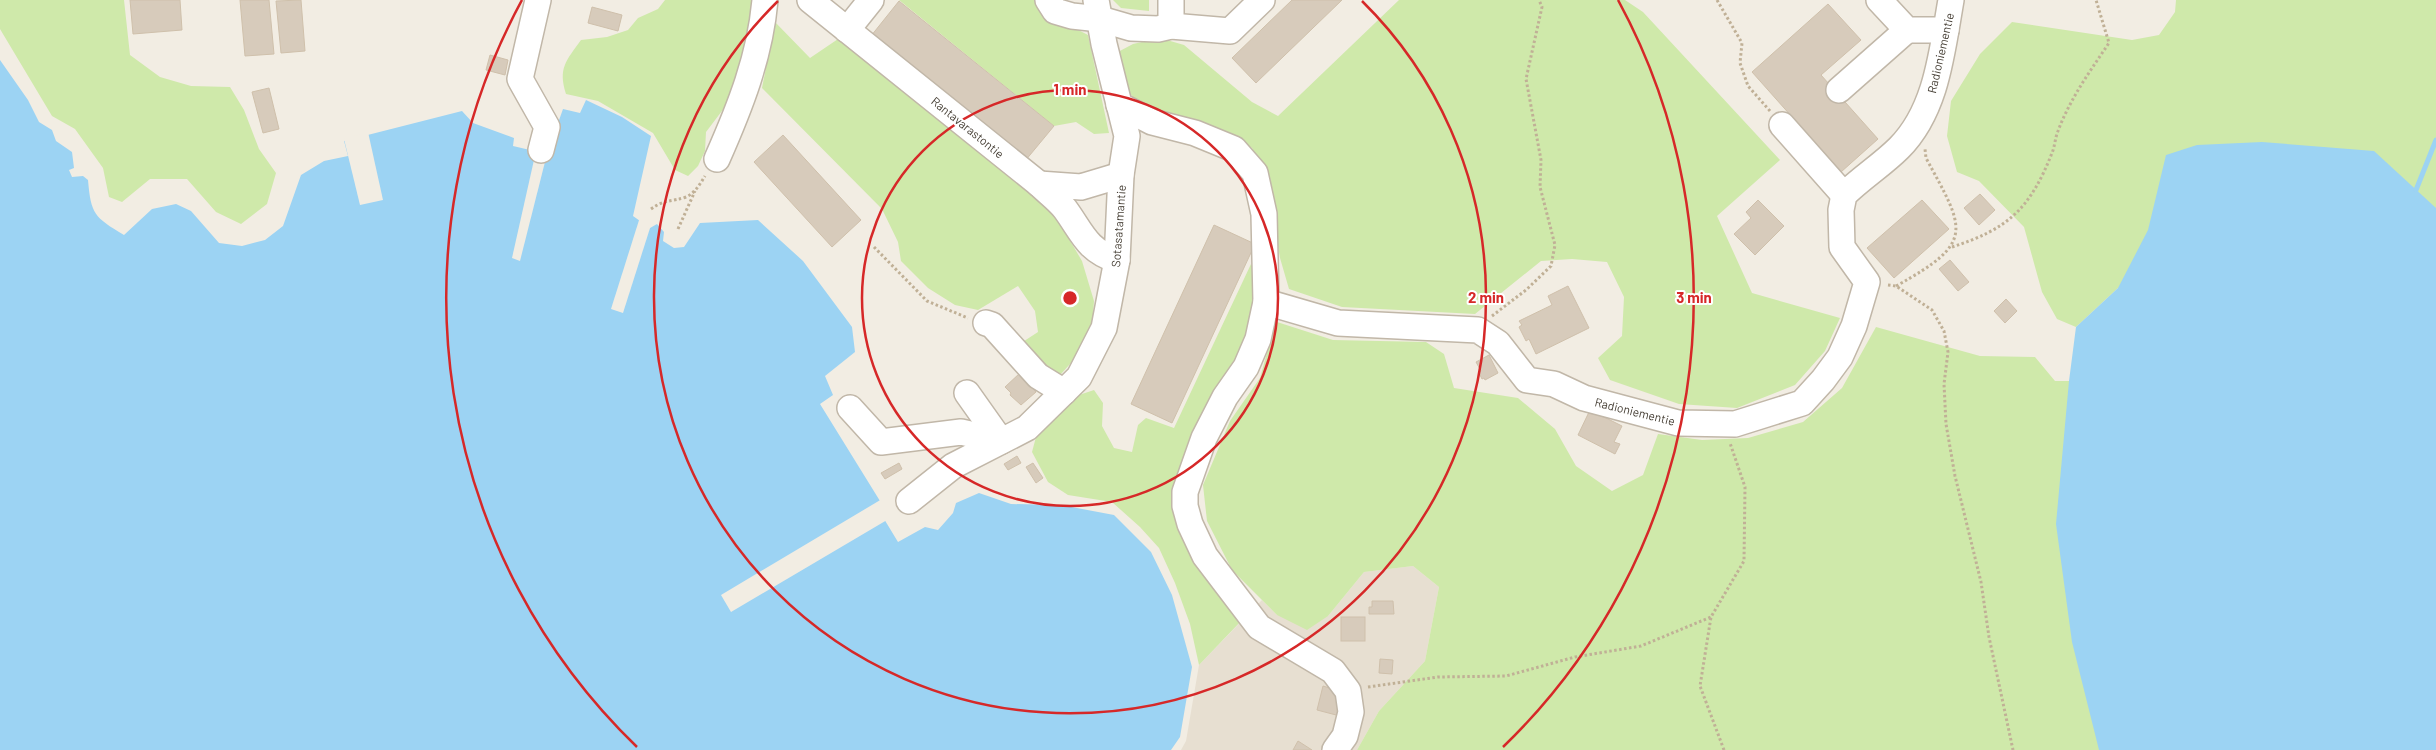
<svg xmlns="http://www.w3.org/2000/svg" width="2436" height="750" font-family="Barlow,sans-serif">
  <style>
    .residential { fill: #e7dfd1 }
    .green { fill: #cfe9aa }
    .water { fill: #9cd3f3 }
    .pier { fill: #f2ede3 }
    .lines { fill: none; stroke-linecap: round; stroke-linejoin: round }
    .stream { stroke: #9cd3f3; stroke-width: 5 }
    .building { fill: #d7cbbb; stroke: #cfc0ab }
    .minor-casing { stroke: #c1b7a8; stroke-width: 28 }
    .path { stroke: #c0b096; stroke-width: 3; stroke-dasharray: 2.5 2.5; stroke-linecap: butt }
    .minor { stroke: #fff; stroke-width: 25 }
    .ring { fill: none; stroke: #d62828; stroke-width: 2.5 }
    .labels { text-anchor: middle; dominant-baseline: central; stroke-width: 4; stroke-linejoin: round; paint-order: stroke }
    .street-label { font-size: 12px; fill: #443d33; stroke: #fff }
    .centre { fill: #d62828; stroke: #fff; stroke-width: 2.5 }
    .ring-label { font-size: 15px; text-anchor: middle; font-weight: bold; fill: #d62828; stroke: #fff; stroke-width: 4; stroke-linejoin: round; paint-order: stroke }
  </style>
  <rect width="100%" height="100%" fill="#f2ede3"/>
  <!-- residential -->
  <polygon class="residential" points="1413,566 1439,587 1425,661 1379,711 1357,750 1181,750 1186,741 1199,665 1262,600 1277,615 1328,616 1364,572"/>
  <!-- green -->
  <g class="green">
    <polygon points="0,0 124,0 130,55 160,77 191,86 230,87 244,110 259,149 276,173 267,204 241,224 216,212 187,179 150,179 122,202 109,197 103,168 75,129 52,116 0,29"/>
    <path d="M665 0H755L752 31 731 99 706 132 705 151 698 166 688 176 675 170 653 133 598 101 566 94C558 68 566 61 581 40L607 37 628 30 638 18 658 9Z"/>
    <polygon points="899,0 1036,0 1045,13 1088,35 1109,133 1094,134 1076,122 1054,126"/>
    <polygon points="1113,0 1149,0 1149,11 1121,8"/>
    <polygon points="1399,0 1625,0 1643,12 1780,160 1717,216 1752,293 1840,318 1825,351 1795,385 1737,408 1679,404 1610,380 1598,358 1622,336 1624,297 1607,262 1572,259 1541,261 1475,314 1342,307 1289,289 1280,258 1266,174 1252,148 1220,129 1188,122 1144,107 1126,90 1116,53 1133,44 1160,38 1184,45 1252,102 1278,116"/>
    <polygon points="2176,0 2436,0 2436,214 2118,288 2076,327 2057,319 2042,292 2024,227 1979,181 1957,172 1947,136 1951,101 1980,54 2012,22 2132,40 2159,35 2175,12"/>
    <polygon points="775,22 810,58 841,37 1052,210 1082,261 1094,301 1092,329 1079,354 1061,374 1037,366 1018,345 1038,332 1035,311 1018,286 978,310 955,305 928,288 901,261 898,242 882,209 762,88"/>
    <polygon points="1251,264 1258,276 1257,313 1181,481 1243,619 1199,665 1190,624 1175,583 1159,548 1140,527 1112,502 1068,495 1048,482 1032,452 1036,437 1073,397 1094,390 1103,403 1102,426 1114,448 1132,452 1138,425 1146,418 1174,428"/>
    <polygon points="1277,322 1333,340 1426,342 1444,354 1454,388 1518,398 1555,429 1576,466 1612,491 1643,475 1658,434 1702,440 1748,438 1803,422 1842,388 1876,327 1980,356 2035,357 2055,381 2069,381 2084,389 2126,750 1357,750 1379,711 1425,661 1439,587 1413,566 1364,572 1328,616 1307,630 1277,615 1232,570 1207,521 1203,485 1230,421 1260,378 1272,335"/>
  </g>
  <!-- water -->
  <g class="water">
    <path d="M0 60 28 100 39 122 52 130 56 141 72 152 74 168 69 170 72 177 83 176 88 180C91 214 94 217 124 235L152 209 176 204 191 211 219 243 242 246 265 240 283 226 301 175 324 161 348 156 344 141 462 111 473 123 514 138 513 146 547 154 563 109 580 113 586 100 622 117 651 136 633 216 650 228 657 224 664 232 663 241 674 248 684 247 700 223 758 220 803 261 852 327 855 352 825 376 833 395 820 404 880 501 875 504 898 542 925 527 938 530 953 513 956 503 979 493 1011 504 1061 505 1114 515 1151 552 1172 595 1192 667 1180 737 1171 750H0Z"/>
    <polygon points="2262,142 2374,151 2436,208 2436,750 2099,750 2072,642 2056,524 2069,381 2076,327 2118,288 2148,230 2166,155 2197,145"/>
  </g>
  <!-- pier -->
  <g class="pier">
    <polygon points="368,132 383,200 360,205 344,139"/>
    <polygon points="536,151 547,154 520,261 512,258"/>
    <polygon points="640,217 651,225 623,313 611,309"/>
    <polygon points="882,499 878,505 887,520 731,612 721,595"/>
  </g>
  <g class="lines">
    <!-- stream -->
    <polyline class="stream" points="2416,190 2436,140"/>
  </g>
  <!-- building -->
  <g class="building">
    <polygon points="130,0 180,0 182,30 133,34"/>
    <polygon points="240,0 269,0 274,54 245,56"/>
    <polygon points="301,0 305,51 281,53 276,1"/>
    <polygon points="1292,0 1342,0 1256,83 1232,58"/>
    <polygon points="899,1 1054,126 1025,161 871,36"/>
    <polygon points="1828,4 1861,40 1821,75 1878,139 1841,172 1752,72"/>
    <polygon points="592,7 622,15 618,31 588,23"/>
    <polygon points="490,55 508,60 505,75 486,70"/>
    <polygon points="269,88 279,129 263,133 252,92"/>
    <polygon points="783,135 861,220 832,247 754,162"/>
    <polygon points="1980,194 1995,210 1979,225 1964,208"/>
    <polygon points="1758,200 1784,226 1755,255 1734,234 1751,218 1746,212"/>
    <polygon points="1922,200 1949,229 1894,278 1867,248"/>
    <polygon points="1214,225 1255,244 1172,423 1131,404"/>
    <polygon points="1950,260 1969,282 1958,291 1939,269"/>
    <polygon points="1568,286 1589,328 1536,354 1529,339 1526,341 1519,327 1522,325 1519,321 1552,305 1548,296"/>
    <polygon points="2006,299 2017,311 2005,323 1994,311"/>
    <polygon points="1489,355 1498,373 1485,380 1484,378 1482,379 1479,373 1481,371 1476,362"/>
    <polygon points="1020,373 1036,392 1021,405 1010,395 1011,393 1005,387"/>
    <polygon points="1590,410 1622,426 1614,442 1620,444 1615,454 1578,435"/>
    <polygon points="1017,456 1021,463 1008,470 1004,464"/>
    <polygon points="899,463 902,469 885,479 881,473"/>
    <polygon points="1033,463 1043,478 1036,483 1026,467"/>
    <polygon points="1372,601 1393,601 1394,614 1369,614 1369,607 1372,607"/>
    <rect x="1341" y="617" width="24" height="24"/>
    <polygon points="1380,659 1393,660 1392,674 1379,673"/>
    <polygon points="1323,686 1346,693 1340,716 1317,710"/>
    <polygon points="1298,741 1312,750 1293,750"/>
  </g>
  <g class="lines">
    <!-- minor casing -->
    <g class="minor-casing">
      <g id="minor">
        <polyline points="538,0 520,79 547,127 541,150"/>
        <path d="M810 0 1039 184C1047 192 1058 200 1065 209 1082 232 1086 250 1117 260"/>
        <polyline points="1048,0 1055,11 1072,16 1100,19 1131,28 1158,29 1171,26 1230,31 1262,0"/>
        <polyline points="1171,0 1171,26"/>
        <polyline points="1879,0 1907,30 1946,30"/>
        <polyline points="847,30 871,0"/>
        <polyline points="1839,90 1907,30"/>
        <polyline points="1119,105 1152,122 1195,133 1234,149 1255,173 1264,214 1266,302 1258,339 1246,367 1225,397 1204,438 1185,492 1185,506 1190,524 1205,556 1259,627 1333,671 1348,691 1351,712 1345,736 1335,750"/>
        <polyline points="1782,125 1844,195"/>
        <path d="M717 159C740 107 760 57 765 0"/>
        <polyline points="1039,184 1081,187 1121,175"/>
        <path d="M1266 302 1338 323 1478 330 1498 343 1527 380 1554 384 1584 398 1678 423 1735 424 1802 403 1823 380 1840 357 1854 326 1867 282 1842 247 1841 210 1844 195C1861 178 1882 165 1899 148 1937 110 1942 51 1951 0"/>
        <polyline points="986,323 992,325 1038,376 1064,392"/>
        <polyline points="967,393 1001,441"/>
        <polyline points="850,408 881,442 961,432 1001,441"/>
        <polyline points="909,501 953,466 1027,428 1079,377 1104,328 1117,260 1121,175 1127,136 1104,44 1096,0"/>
      </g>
    </g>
    <!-- path -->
    <g class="path">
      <polyline points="1717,0 1742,43 1740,63 1748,86 1770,111"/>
      <path d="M651 209C665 199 672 202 686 197 695 193 700 184 705 176"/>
      <polyline points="678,229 695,191"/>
      <polyline points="874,247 927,301 968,318"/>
      <path d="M1952 247C2008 229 2030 209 2052 153 2055 146 2055 138 2058 131 2070 99 2090 71 2109 43L2096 0"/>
      <polyline points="1888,285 1896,286 1932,310 1944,331 1948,352 1944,384 1946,424 1955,476 1981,582 1989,637 2013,750"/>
      <path d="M1896 286C1976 242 1965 230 1926 158L1925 149"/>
      <polyline points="1492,316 1526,290 1551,266 1555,245 1540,187 1541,160 1526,79 1542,7 1539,0"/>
      <polyline points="1368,687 1438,677 1506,676 1575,657 1641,646 1711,617"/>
      <polyline points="1724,750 1700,686 1711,617 1744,561 1745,487 1730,443"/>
    </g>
    <!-- minor -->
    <use href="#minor" class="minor"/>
  </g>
  <!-- distance rings -->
  <g class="ring">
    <circle cx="1070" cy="298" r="208"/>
    <path d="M1362 1A416 416 0 1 1 778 1"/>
    <path d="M637 747A624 624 0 0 1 522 0M1618 0A624 624 0 0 1 1503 747"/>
  </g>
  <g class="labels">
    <!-- street labels -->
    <g class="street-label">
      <text transform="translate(1940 53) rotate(-77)">Radioniementie</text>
      <text transform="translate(968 127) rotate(39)">Rantavarastontie</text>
      <text transform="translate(1118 226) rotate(-86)">Sotasatamantie</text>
      <text transform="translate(1635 411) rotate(14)">Radioniementie</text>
    </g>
  </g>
  <circle cx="1070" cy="298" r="8" class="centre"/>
  <g class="ring-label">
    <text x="1070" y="95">1 min</text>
    <text x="1486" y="303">2 min</text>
    <text x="1694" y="303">3 min</text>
  </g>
</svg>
